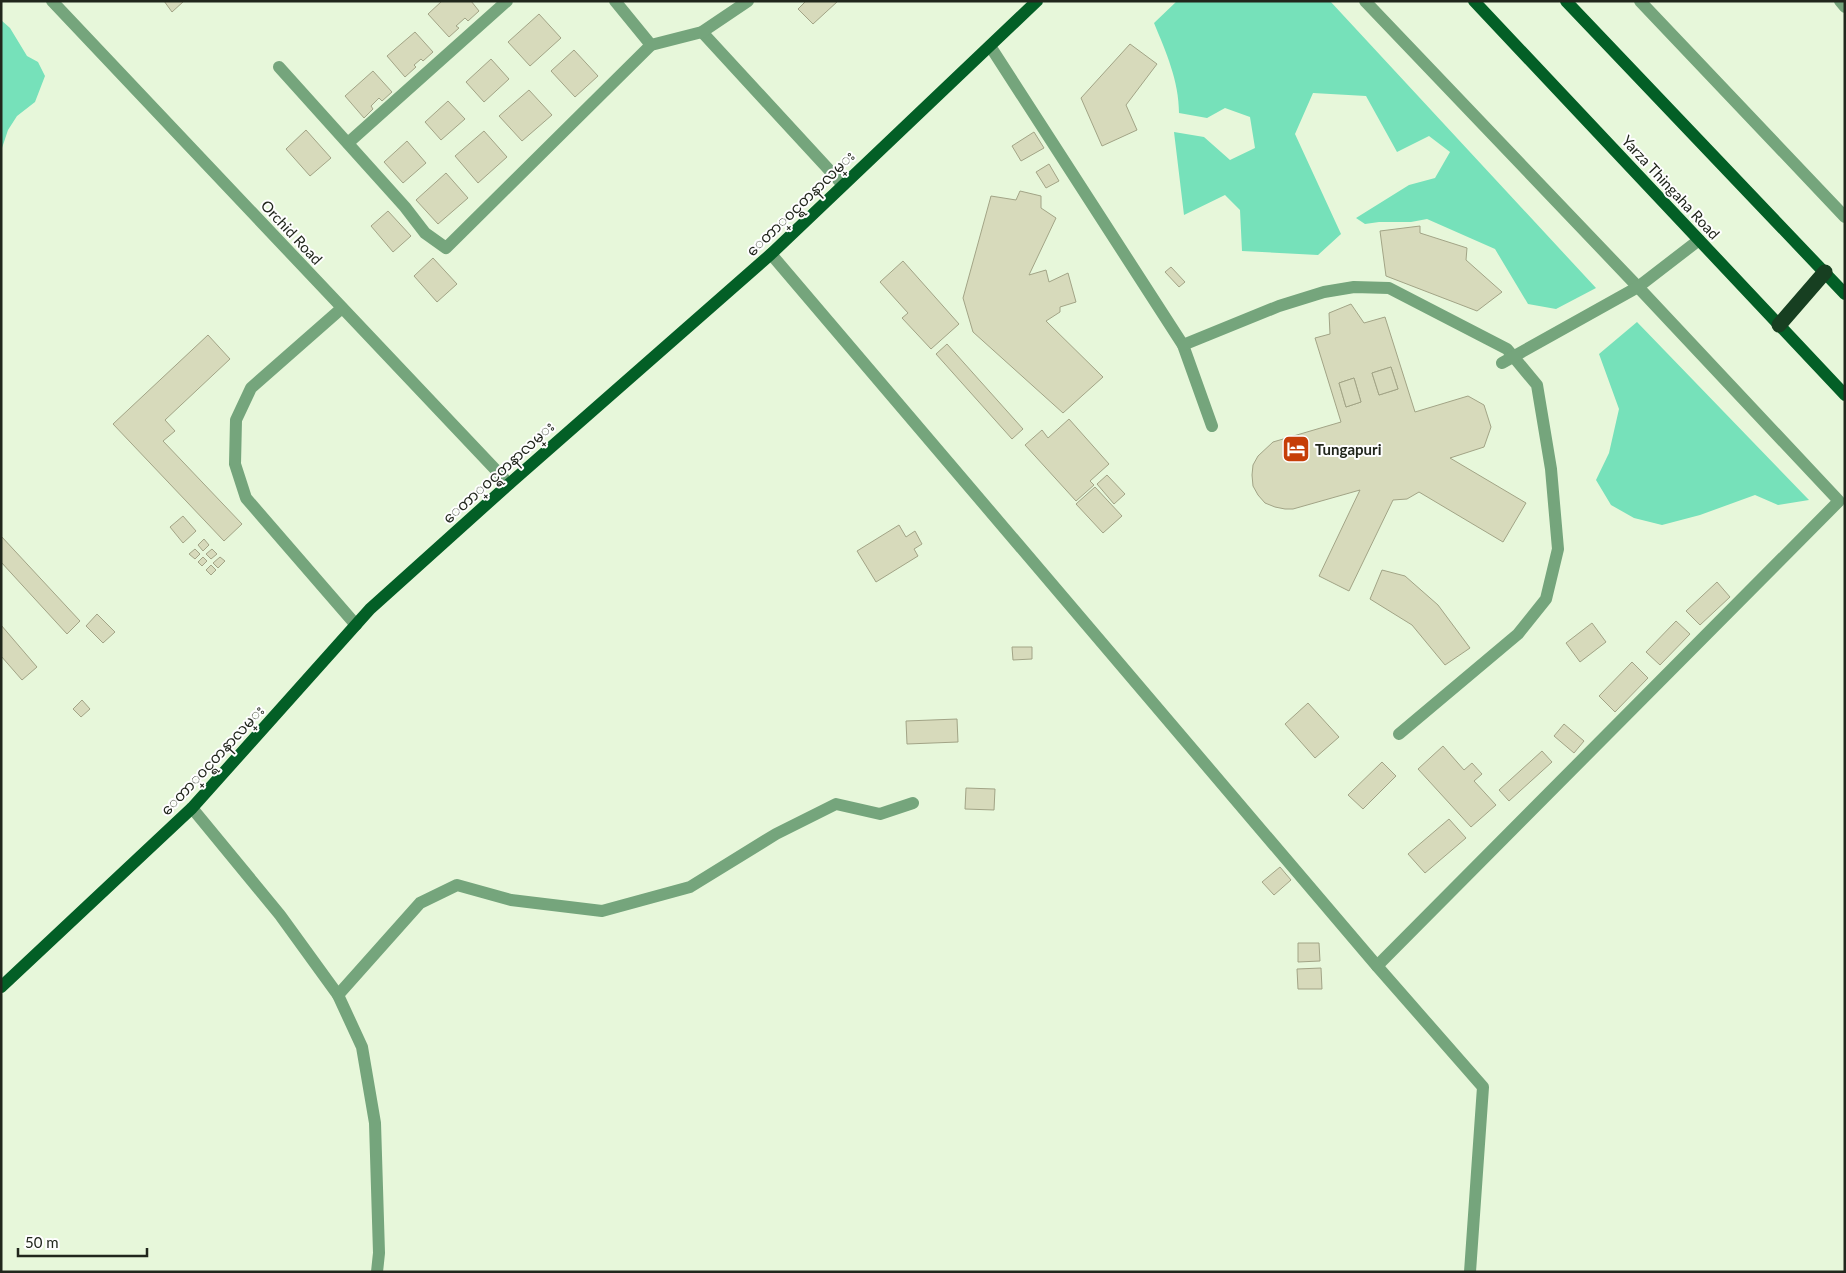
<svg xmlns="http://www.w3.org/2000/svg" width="1846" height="1273" font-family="Lato,'Noto Sans Myanmar',sans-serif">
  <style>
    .water { fill: #76e1ba }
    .building { fill: #d7dabb; stroke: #a2a486; fill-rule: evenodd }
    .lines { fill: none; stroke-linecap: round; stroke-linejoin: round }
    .minor { stroke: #75a57c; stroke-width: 12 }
    .major { stroke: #035f26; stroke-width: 12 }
    .highway { stroke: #173f21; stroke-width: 15 }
    .labels { text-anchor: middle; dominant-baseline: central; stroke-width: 4; stroke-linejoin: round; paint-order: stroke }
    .street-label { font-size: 15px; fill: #21261c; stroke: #fefefe }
    .poi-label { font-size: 15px; font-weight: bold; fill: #21261c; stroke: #fefefe; text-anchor: start }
  </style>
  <rect width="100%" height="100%" fill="#e7f7da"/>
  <!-- water -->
  <g class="water">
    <path d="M1177 1H1330L1596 288 1556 309 1528 304 1495 249 1427 219 1411 222H1379L1365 224 1356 218 1409 185 1435 178 1450 152 1429 136 1397 152 1366 96 1313 93 1295 134 1341 234 1318 255 1242 251 1240 210 1225 195 1184 215 1174 132 1204 137 1230 160 1255 148 1250 117 1225 108 1207 118 1179 113C1179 81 1166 52 1154 23Z"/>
    <polygon points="1,20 10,28 27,56 38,62 45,76 35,102 17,116 8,130 1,151"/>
    <polygon points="1637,322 1809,500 1778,505 1755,495 1700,515 1662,525 1634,518 1611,505 1596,480 1609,453 1619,409 1599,354"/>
  </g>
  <!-- building -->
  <g class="building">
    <polygon points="164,1 184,1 172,12"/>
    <polygon points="442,1 471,1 479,11 468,21 465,18 456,26 459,28 449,37 428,14"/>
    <polygon points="806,1 838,1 813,24 798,9"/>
    <polygon points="539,14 561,38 530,66 508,42"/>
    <polygon points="415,32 433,52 423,61 421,59 414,65 416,67 405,77 387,56"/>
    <polygon points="1130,44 1157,64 1126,105 1137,130 1102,146 1081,98"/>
    <polygon points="574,50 598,76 575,97 551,71"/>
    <polygon points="491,59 509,79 484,102 466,82"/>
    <polygon points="373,71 392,92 382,101 379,98 371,106 373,109 364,118 345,96"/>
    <polygon points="529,90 552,115 522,141 499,116"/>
    <polygon points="448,101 465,119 441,140 425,122"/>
    <polygon points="306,130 331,158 310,176 286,149"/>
    <polygon points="484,131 507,157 478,183 455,156"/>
    <polygon points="1034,132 1044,148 1021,161 1012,146"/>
    <polygon points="407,141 426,163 403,183 384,162"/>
    <polygon points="1049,164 1059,181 1046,188 1036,172"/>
    <polygon points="446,173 468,198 438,224 416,200"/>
    <polygon points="1020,191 1041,196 1041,208 1056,218 1029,275 1046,270 1049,282 1068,273 1076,302 1060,307 1060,312 1046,321 1103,377 1063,413 973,332 963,298 991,196 1016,200"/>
    <polygon points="388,211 411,236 393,252 371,226"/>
    <polygon points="1420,226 1420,233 1467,248 1466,260 1502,292 1477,311 1386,276 1380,231"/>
    <polygon points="433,258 457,284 437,302 414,276"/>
    <polygon points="903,261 959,324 931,349 902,318 908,313 880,282"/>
    <polygon points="1171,267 1185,282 1179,287 1165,272"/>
    <path d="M1351 304 1364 323 1385 317 1415 412 1468 396 1484 405 1491 427 1484 447 1450 458 1526 503 1503 542 1419 492 1407 499 1393 500 1349 591 1319 576 1360 490 1293 509H1285L1275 507 1265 503 1258 495 1253 486 1252 475 1253 465 1258 456 1273 442 1341 422 1315 338 1330 334 1329 313ZM1391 367 1398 389 1379 395 1372 373ZM1354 378 1361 402 1346 407 1339 383Z"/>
    <polygon points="208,335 230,359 165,420 175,431 163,441 242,524 224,541 113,424"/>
    <polygon points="947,344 1023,429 1012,439 936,354"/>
    <polygon points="1391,367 1398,389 1379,395 1372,373"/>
    <polygon points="1354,378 1361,402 1346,407 1339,383"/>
    <polygon points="1069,419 1109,464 1090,481 1094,485 1076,501 1025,445 1042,430 1048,438"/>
    <polygon points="1107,475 1125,494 1114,504 1097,484"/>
    <polygon points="1095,487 1122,516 1103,533 1076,504"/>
    <polygon points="183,516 196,531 183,543 170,527"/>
    <polygon points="899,525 906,537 915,531 922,544 914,549 918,556 876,582 857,551"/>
    <polygon points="1,536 80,621 67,634 1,562"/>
    <polygon points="204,539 209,545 203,551 198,545"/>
    <polygon points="195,549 200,554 195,559 189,554"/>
    <polygon points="212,549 217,554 211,559 206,554"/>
    <polygon points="203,557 207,561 202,566 198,562"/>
    <polygon points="220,557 225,561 218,568 213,563"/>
    <polygon points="211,565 216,570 211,575 206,570"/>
    <polygon points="1382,570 1405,576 1438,605 1470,648 1445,665 1412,625 1370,599"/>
    <polygon points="1717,582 1730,597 1700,625 1686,611"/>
    <polygon points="97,614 115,632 103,643 86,626"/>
    <polygon points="1676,621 1690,634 1660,665 1646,652"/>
    <polygon points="1592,623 1606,642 1580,662 1566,643"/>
    <polygon points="1,625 37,667 22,680 1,656"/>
    <polygon points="1012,647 1032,647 1032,659 1013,660"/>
    <polygon points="1632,662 1648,678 1615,712 1599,696"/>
    <polygon points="82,700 90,709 81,717 73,709"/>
    <polygon points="1308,703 1339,737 1315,758 1285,724"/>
    <polygon points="957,719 958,742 907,744 906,721"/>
    <polygon points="1564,724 1584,741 1574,753 1554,736"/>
    <polygon points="1443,746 1464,770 1472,763 1482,774 1474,781 1496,805 1471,827 1418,769"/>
    <polygon points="1542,751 1552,762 1509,801 1499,790"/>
    <polygon points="1382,762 1396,776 1363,809 1348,795"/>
    <polygon points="966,788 995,789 994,810 965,809"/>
    <polygon points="1449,819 1466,838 1425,873 1408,854"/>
    <polygon points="1280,867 1291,880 1274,895 1262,882"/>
    <polygon points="1298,943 1319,943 1320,961 1298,962"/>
    <polygon points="1321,968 1322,989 1298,989 1297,969"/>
  </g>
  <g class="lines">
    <!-- minor -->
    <g class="minor">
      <polyline points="52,1 509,484"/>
      <polyline points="615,1 651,45"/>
      <polyline points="1365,1 1638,287 1839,501 1377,966"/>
      <polyline points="1640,1 1845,217"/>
      <polyline points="1840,1 1845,7"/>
      <polyline points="702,32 843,185"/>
      <polyline points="990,46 1183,345 1212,426"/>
      <polyline points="279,67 405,207 425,233 446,248 651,45 702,32 748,1"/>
      <polyline points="348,143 507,1"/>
      <polyline points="771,254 1377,966 1483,1087 1470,1272"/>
      <polyline points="342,308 251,388 236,420 235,464 246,498 356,625"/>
      <polyline points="1183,345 1279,306 1324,292 1354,287 1389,288 1507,349 1537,385 1551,469 1558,549 1546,599 1518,634 1399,734"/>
      <polyline points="1502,363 1638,287 1699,240"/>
      <polyline points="192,808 280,915 338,995 362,1047 375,1123 379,1253 377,1272"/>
      <polyline points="338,995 420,903 457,885 511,900 602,911 690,887 776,834 836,804 880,814 913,803"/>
    </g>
    <!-- major -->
    <g class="major">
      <polyline points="1474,1 1845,395"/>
      <polyline points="1566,1 1845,294"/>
      <polyline points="1,987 192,808 370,609 509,484 771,254 1037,1"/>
    </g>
    <!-- highway -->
    <polyline class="highway" points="1779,325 1825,272"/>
  </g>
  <!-- icons -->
  <defs>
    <g id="hotel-square" transform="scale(1.4375)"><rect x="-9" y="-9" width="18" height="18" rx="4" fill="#c63e08" stroke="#fefefe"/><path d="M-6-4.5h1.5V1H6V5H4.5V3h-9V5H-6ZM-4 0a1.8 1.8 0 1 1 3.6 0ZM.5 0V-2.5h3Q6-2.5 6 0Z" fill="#fff"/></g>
  </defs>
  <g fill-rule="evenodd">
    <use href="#hotel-square" x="1296" y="449"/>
  </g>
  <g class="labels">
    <!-- street labels -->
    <g class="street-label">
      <text transform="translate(1671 187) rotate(47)">Yarza Thingaha Road</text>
      <text transform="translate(800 203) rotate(-44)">ေတာ္၀င္ရတနာလမ္း</text>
      <text transform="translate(292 232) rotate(47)">Orchid Road</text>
      <text transform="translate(498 472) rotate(-42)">ေတာ္၀င္ရတနာလမ္း</text>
      <text transform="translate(212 760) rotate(-47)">ေတာ္၀င္ရတနာလမ္း</text>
    </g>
    <!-- poi labels -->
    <g class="poi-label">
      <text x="1315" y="449">Tungapuri</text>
    </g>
  </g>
  <!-- border -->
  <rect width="1846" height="1273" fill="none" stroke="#21261c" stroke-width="5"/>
  <!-- scale -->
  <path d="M18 1248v8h129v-8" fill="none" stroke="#21261c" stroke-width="2.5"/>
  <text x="25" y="1248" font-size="15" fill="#21261c" stroke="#fefefe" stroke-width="4" paint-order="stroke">50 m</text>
</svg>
